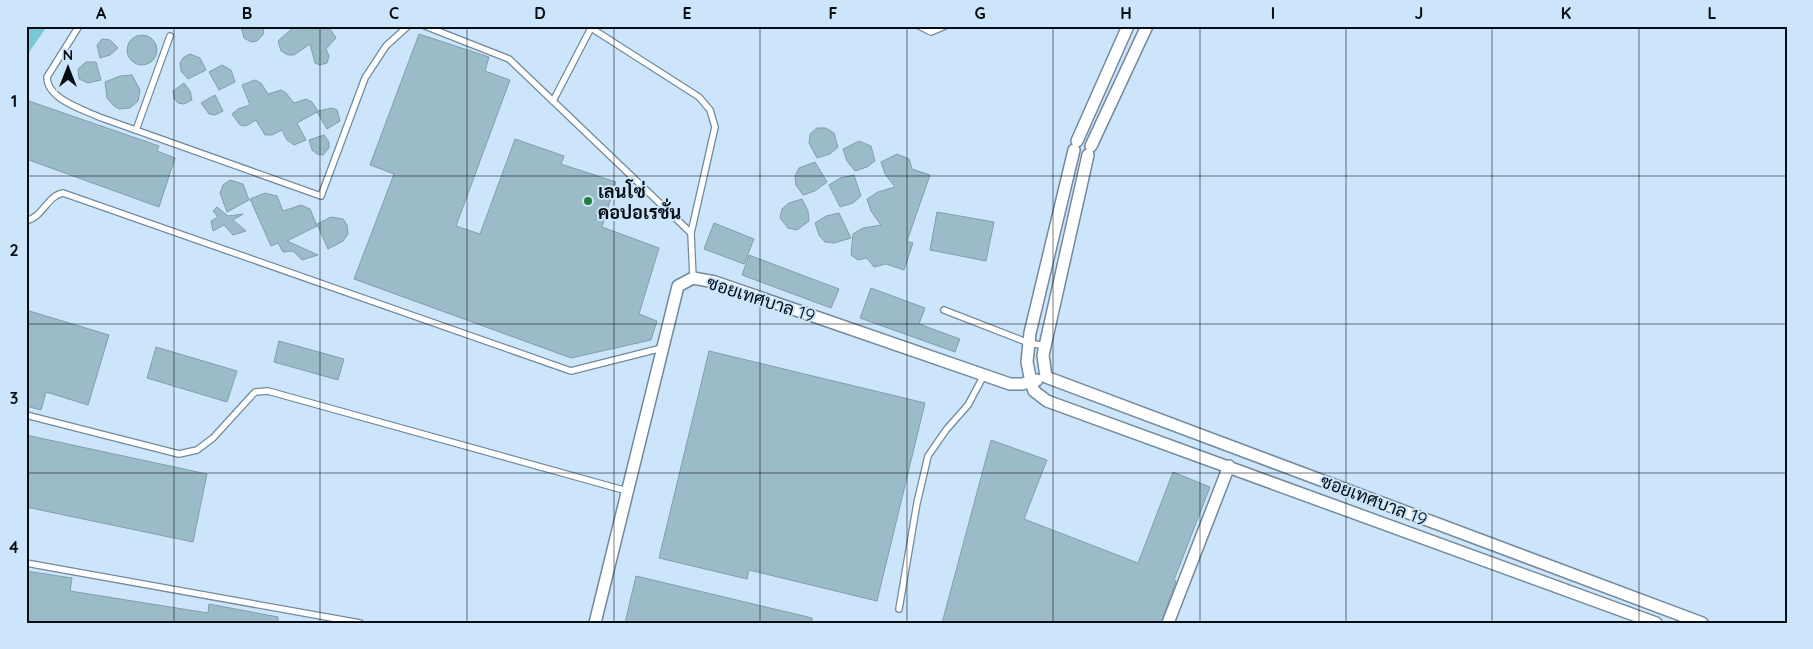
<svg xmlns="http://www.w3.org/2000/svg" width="1813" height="649" font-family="Quicksand,Sarabun,sans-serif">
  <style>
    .water { fill: #77cad4 }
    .building { fill: #9cbbc9; stroke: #809fab }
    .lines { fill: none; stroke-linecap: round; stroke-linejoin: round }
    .service-casing { stroke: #73899d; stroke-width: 8 }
    .minor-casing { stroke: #73899d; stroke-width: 14 }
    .service { stroke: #fff; stroke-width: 5.5 }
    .minor { stroke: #fff; stroke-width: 11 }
    .grid { fill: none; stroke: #060d14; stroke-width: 1; stroke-opacity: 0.55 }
    .poi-dot { fill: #1f8236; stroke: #cce5fa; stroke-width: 2 }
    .labels { text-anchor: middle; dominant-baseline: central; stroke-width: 4; stroke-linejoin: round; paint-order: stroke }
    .poi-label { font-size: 18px; font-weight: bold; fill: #060d14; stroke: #cce5fa; text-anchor: start }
    .street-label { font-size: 18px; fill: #060d14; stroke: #cce5fa }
    .neatline { fill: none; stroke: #060d14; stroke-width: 2 }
    .grid-label { font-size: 16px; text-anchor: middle; font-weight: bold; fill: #060d14 }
  </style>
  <rect width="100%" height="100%" fill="#cce5fa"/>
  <!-- water -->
  <polygon class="water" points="26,26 47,26 26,57"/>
  <!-- building -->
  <g class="building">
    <polygon points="241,26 264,26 263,35 257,41 251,42 244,38"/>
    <polygon points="295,26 328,26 336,38 326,49 329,56 327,63 320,65 315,63 310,44 294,55 288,55 281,51 278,41"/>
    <polygon points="419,34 489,57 485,71 510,80 456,226 480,234 515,139 564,156 561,164 616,182 602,227 659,248 639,314 657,321 651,340 571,358 354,279 394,174 370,165"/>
    <circle cx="142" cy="50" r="15"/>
    <polygon points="102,39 110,40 118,48 110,55 100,58 97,45"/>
    <polygon points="190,54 200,58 206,70 188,79 181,71 180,63 184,57"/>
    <polygon points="86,62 96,62 101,80 88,83 79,79 78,69"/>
    <polygon points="222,65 231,70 235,82 219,90 209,72"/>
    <polygon points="132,75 140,90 138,101 130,108 119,109 114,106 107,98 105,82 120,76"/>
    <polygon points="255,80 261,83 268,94 281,90 286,93 294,103 306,99 312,102 318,111 332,108 337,110 340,121 327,129 317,112 297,123 306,140 294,145 287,140 282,130 272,135 265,135 256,120 246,126 240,125 232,114 238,109 250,105 242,85"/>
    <polygon points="184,83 190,91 192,100 184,104 178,103 174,99 173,91"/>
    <polygon points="215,95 223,111 215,115 209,114 201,103"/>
    <polygon points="26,100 159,146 157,151 175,158 159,207 26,159"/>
    <polygon points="817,128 826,128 834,133 838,147 830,154 817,158 809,143 810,134"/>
    <polygon points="324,135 329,142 329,148 323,155 317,154 312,150 309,140"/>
    <polygon points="859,141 871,146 875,161 867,167 855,171 847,161 843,149"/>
    <polygon points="897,154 909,159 912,169 930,175 907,241 913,243 904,270 886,264 874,267 867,258 858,260 851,255 853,234 863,228 881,225 871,211 867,199 878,192 895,187 885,174 881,162"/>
    <polygon points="815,162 827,182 815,191 803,195 796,185 795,176 799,168"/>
    <polygon points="854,175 861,196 853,203 840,207 829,185 840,178"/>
    <polygon points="230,180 243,184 249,200 227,212 220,193 223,185"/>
    <polygon points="265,193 277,196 283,211 301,205 310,209 317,226 287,241 318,255 302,260 293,251 283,252 278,243 271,246 250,199"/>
    <polygon points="802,199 808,211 809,221 797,230 788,228 780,218 782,209 789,203"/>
    <polygon points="217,207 228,216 243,214 233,220 246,231 233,235 224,225 213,231 211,221 218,217 213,211"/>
    <polygon points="937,212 994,222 986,261 930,250"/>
    <polygon points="839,213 851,238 834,243 825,242 819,235 815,223 826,216"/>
    <polygon points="331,217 343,219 347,225 348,234 343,241 328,249 317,224"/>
    <polygon points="714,223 754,239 744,264 704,249"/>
    <polygon points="749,255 839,289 831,308 742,275"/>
    <polygon points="871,288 925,308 919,324 960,339 955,352 860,318"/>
    <polygon points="26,310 109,335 88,405 46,392 41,410 26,406"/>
    <polygon points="279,341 344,359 338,380 274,362"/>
    <polygon points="156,347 237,371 227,402 147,378"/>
    <polygon points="709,351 925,403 877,601 749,570 747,579 659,558"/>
    <polygon points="26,435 207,474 193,542 26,507"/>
    <polygon points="991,440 1047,460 1024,519 1138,563 1173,472 1210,487 1174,580 1176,581 1161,623 942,623"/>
    <polygon points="26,571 72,578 70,591 208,613 209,604 278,617 278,623 26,623"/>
    <polygon points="636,576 812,618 812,623 625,623"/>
  </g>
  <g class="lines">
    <!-- service casing -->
    <g class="service-casing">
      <g id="service">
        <path d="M79 26 47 77C47 99 82 109 99 117L321 196 365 78 386 46 408 26"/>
        <polyline points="425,26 509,59 691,233 693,278"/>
        <polyline points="588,26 699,97 710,110 715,127 691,233"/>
        <polyline points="919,26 931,32 945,26"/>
        <polyline points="553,101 591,28"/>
        <polyline points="136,130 170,36"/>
        <path d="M26 221C43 217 47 196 63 193L571 371 662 348"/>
        <polyline points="944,310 1029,343 1046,346"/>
        <polyline points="26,415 179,454 197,450 213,438 255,392 268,391 627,491"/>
        <polyline points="26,563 360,623"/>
        <polyline points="899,609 917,503 928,456 946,430 968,405 984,375"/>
      </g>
    </g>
    <!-- minor casing -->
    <g class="minor-casing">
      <g id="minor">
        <polyline points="1077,141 1128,26"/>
        <polyline points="1091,146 1147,26"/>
        <polyline points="1074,150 1030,333 1027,362 1031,382 1034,391 1047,401 1656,623"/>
        <polyline points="1088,155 1043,355 1046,377 1702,623"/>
        <polyline points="595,623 678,286 693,278 715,282 1010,384 1022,384 1037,380"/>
        <polyline points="1168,623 1229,466"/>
      </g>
    </g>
    <!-- service -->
    <use href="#service" class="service"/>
    <!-- minor -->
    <use href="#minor" class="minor"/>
  </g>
  <!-- grid -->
  <path class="grid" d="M174 26V623M320 26V623M467 26V623M614 26V623M760 26V623M907 26V623M1053 26V623M1200 26V623M1346 26V623M1492 26V623M1639 26V623M26 176H1787M26 324H1787M26 473H1787"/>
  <!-- markers -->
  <circle class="poi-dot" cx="588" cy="201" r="5"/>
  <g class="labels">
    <!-- poi labels -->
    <g class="poi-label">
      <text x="598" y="191">เลนโซ่<tspan x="598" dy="21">คอปอเรชั่น</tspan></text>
    </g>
    <!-- street labels -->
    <g class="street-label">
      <text transform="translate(761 299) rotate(18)">ซอยเทศบาล 19</text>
      <text transform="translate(1374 500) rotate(21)">ซอยเทศบาล 19</text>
    </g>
  </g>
  <!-- border -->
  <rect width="1813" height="649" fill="none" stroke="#cce5fa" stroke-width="55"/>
  <!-- north arrow -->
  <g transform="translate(68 68)" stroke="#cce5fa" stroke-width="4" paint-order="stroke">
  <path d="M0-4L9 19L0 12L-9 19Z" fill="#060d14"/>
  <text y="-8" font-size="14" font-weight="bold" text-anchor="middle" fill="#060d14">N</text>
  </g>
  <rect x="28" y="28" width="1758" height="594" class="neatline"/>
  <g class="grid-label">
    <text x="101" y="19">A</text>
    <text x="247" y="19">B</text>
    <text x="394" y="19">C</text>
    <text x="540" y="19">D</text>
    <text x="687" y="19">E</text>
    <text x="833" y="19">F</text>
    <text x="980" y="19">G</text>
    <text x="1126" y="19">H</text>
    <text x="1273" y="19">I</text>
    <text x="1419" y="19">J</text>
    <text x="1566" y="19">K</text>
    <text x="1712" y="19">L</text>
    <text x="14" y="107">1</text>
    <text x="14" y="256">2</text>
    <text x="14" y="404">3</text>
    <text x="14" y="553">4</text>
  </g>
</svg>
